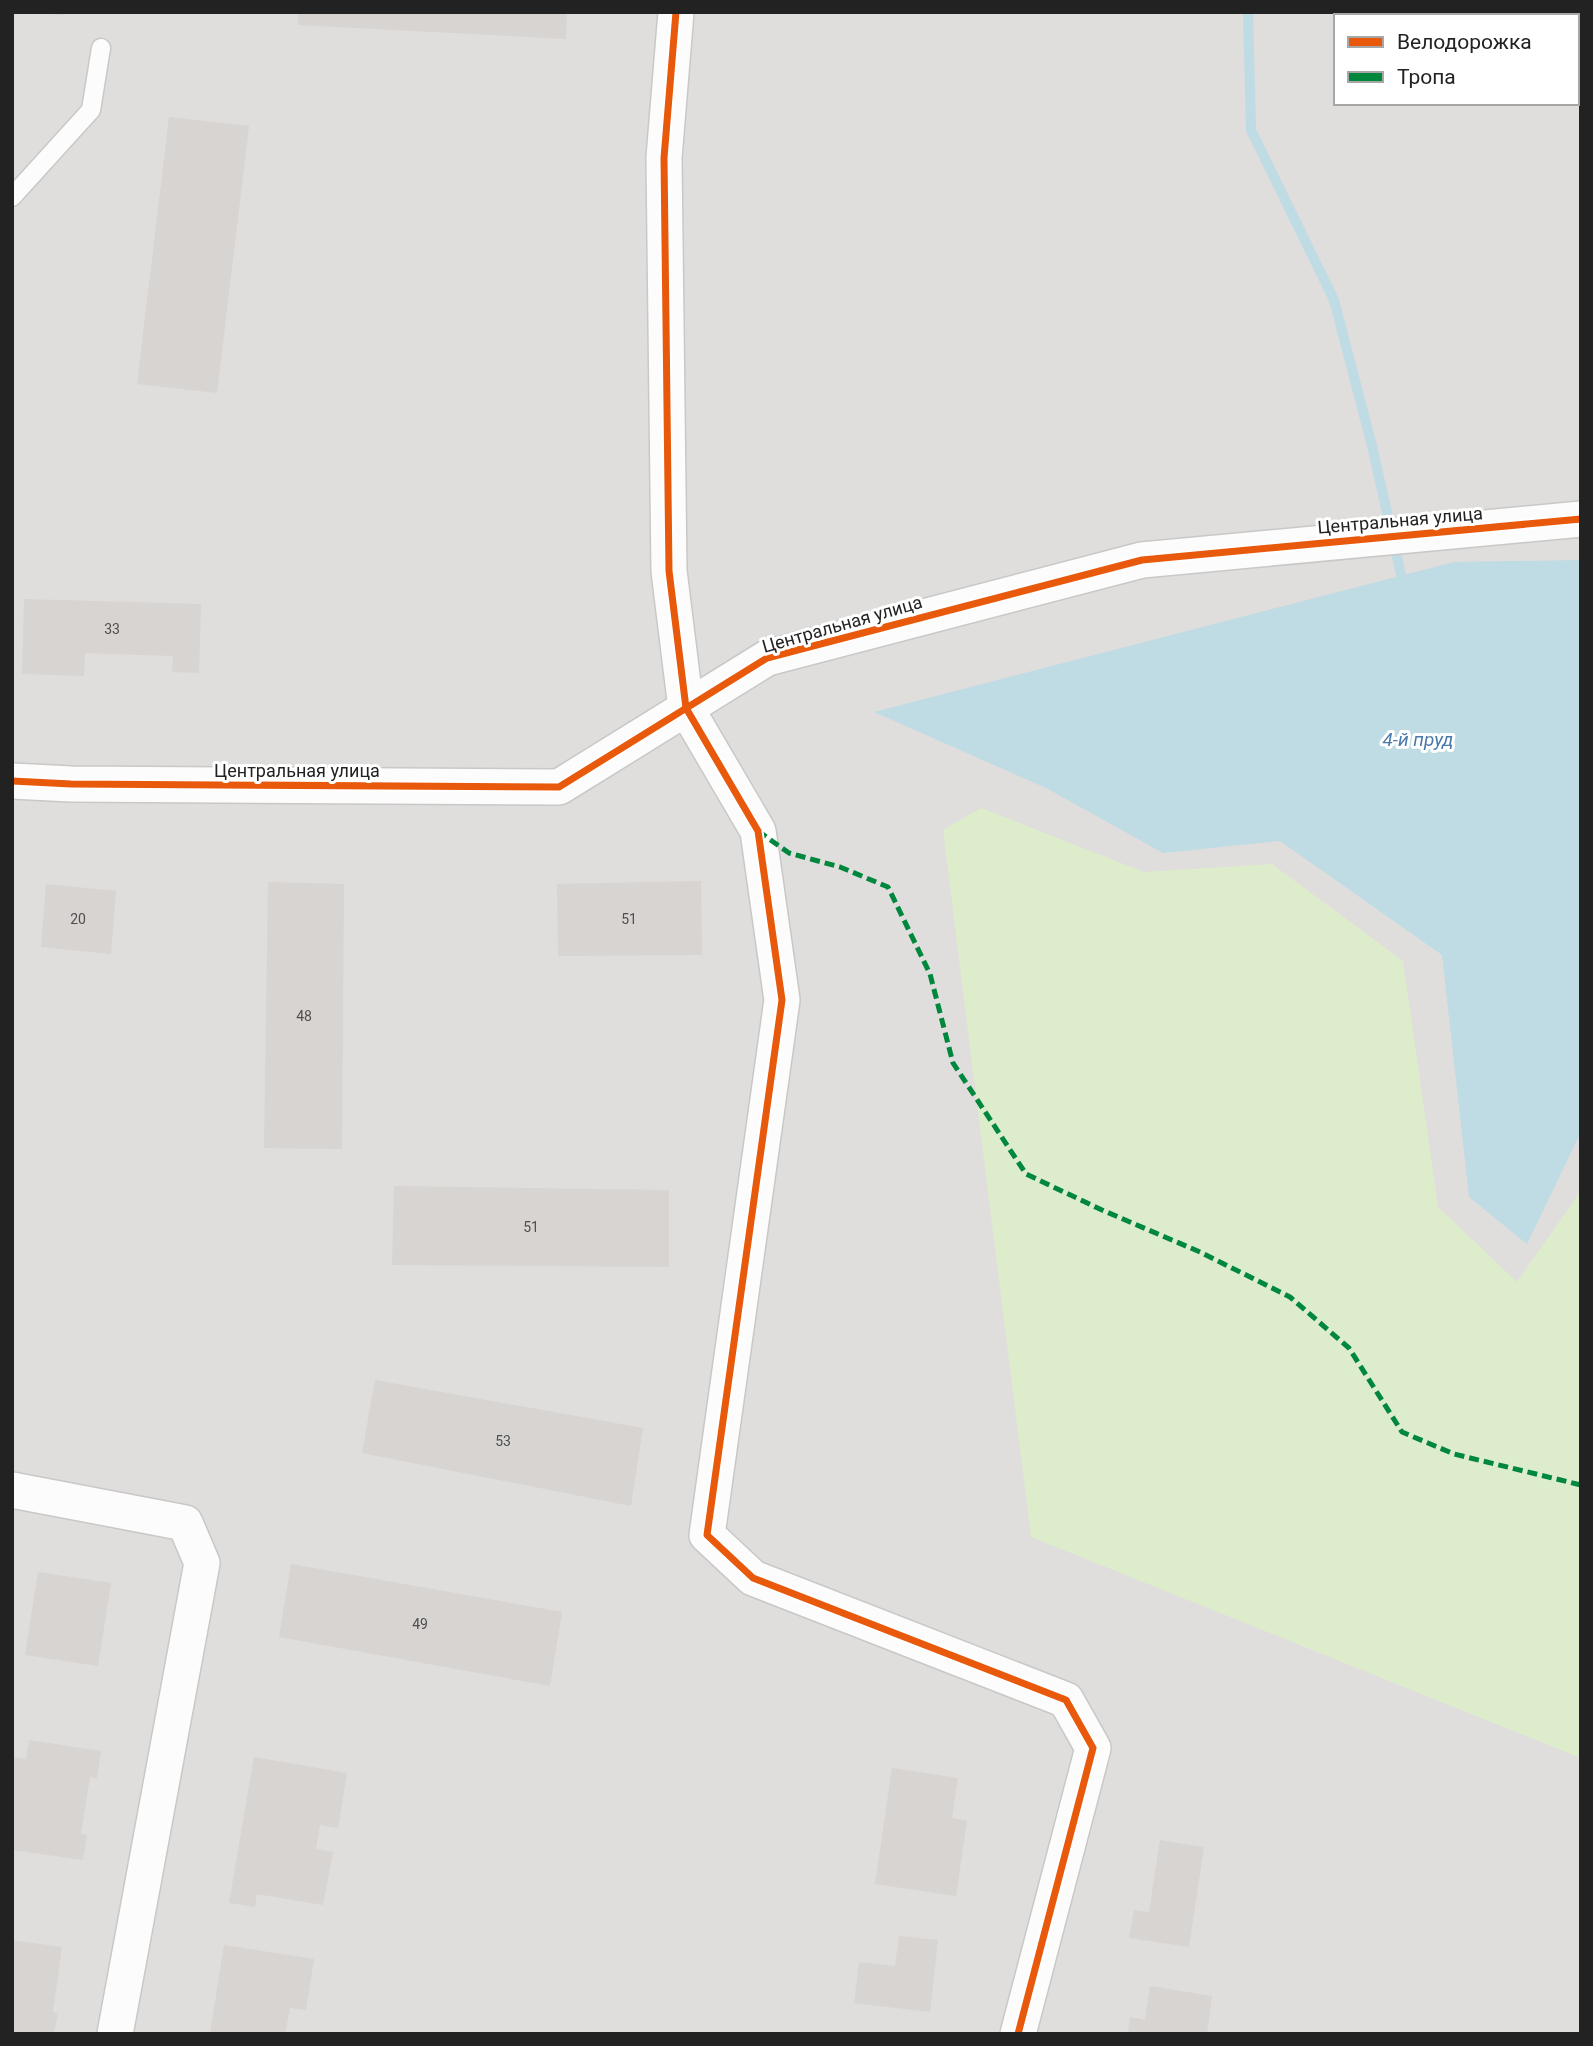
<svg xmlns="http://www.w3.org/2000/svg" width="1593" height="2046" font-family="Roboto,sans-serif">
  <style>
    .residential { fill: #dfdedc; fill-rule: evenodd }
    .grass { fill: #ddeccb }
    .water { fill: #bfdbe3 }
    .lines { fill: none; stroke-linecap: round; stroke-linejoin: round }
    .stream { stroke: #bfdbe3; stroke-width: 10 }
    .building { fill: #d7d4d2 }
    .lane-casing { stroke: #c9c8c7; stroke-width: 21 }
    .street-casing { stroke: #c9c8c7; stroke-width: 38 }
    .lane { stroke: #fdfcfc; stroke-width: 18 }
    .street { stroke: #fdfcfc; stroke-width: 35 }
    .quiet { stroke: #00873e; stroke-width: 5; stroke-dasharray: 10 5; stroke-linecap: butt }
    .cycleway-casing { stroke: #fff; stroke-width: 11 }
    .cycleway { stroke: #e8590c; stroke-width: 7 }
    .labels { text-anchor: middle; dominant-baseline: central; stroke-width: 6; stroke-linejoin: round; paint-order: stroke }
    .number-label { font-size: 14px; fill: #4f4e4e }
    .street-label { font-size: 18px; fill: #222; stroke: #fff }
    .water-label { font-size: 19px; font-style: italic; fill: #4a7aab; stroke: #fff }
  </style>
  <rect width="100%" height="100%" fill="#f0eeeb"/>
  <!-- residential -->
  <path class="residential" d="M12 12H1581V2034H12ZM1336 16H1577V103H1336Z"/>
  <!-- grass -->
  <polygon class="grass" points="981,808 1144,872 1272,864 1403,961 1438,1207 1517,1282 1581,1191 1581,1758 1031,1537 943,830"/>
  <!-- water -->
  <polygon class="water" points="1581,560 1581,1132 1527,1244 1469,1197 1442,955 1280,841 1163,853 1048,789 874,712 1454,562"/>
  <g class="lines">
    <!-- stream -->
    <polyline class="stream" points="1248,12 1251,130 1334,300 1372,446 1401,575"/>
  </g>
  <!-- building -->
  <g class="building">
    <polygon points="45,12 65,12 65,15 45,14"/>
    <polygon points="298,12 567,12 566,39 298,25"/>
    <polygon points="169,117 249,126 217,393 137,384"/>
    <polygon points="24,599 201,604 199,673 172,672 173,656 85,653 84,676 22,674"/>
    <polygon points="701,881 702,955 558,956 557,884"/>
    <polygon points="268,882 344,884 342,1149 264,1148"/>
    <polygon points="46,884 116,891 111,954 41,947"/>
    <polygon points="394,1186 669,1190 669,1267 392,1265"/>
    <polygon points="375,1380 643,1428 631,1506 362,1453"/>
    <polygon points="291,1564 562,1612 550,1686 279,1637"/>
    <polygon points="38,1572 111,1583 98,1666 25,1655"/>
    <polygon points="29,1740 101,1751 97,1778 90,1777 81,1834 87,1835 83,1860 12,1850 12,1757 26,1759"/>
    <polygon points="254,1757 347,1773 338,1828 320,1825 316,1849 333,1852 323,1905 257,1894 255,1907 229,1903"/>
    <polygon points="892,1768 958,1778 952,1818 967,1821 956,1896 875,1884"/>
    <polygon points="1160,1840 1204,1847 1189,1947 1129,1938 1134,1910 1149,1912"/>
    <polygon points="899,1936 938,1940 930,2012 854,2003 859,1962 895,1966"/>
    <polygon points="12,1940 62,1947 53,2012 58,2013 54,2034 12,2033"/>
    <polygon points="224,1945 314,1959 306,2010 290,2008 285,2034 210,2034"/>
    <polygon points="1150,1986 1212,1996 1207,2034 1128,2034 1130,2017 1145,2020"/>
  </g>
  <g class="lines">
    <!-- lane casing -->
    <g class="lane-casing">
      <polyline id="lane" points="12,197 91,110 101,48"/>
    </g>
    <!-- street casing -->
    <g class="street-casing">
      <g id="street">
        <polyline points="676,12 664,158 669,571 686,708 758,831 782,1000 707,1535 753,1578 1066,1700 1093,1748 1018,2034"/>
        <polyline points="12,781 71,784 559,787 767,658 1142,560 1581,519"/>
        <polyline points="12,1490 185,1523 202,1563 115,2034"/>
      </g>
    </g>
    <!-- lane -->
    <use href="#lane" class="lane"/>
    <!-- street -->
    <use href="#street" class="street"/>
    <!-- quiet -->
    <polyline class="quiet" points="758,831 789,853 840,867 888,887 930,974 953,1063 1026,1174 1102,1210 1200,1252 1290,1297 1349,1348 1402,1432 1454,1454 1581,1485"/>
    <!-- cycleway casing -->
    <g class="cycleway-casing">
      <g id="cycleway">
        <polyline points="676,12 664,158 669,571 686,708 758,831 782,1000 707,1535 753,1578 1066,1700 1093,1748 1018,2034"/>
        <polyline points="12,781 71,784 559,787 767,658 1142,560 1581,519"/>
      </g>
    </g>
    <!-- cycleway -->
    <use href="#cycleway" class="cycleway"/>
  </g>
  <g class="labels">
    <!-- number labels -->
    <g class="number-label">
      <text x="112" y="629">33</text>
      <text x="78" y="919">20</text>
      <text x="629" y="919">51</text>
      <text x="304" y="1016">48</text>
      <text x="531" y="1227">51</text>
      <text x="503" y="1441">53</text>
      <text x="420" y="1624">49</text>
    </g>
    <!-- street labels -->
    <g class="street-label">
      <text transform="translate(1400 520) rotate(-5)">Центральная улица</text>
      <text transform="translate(842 624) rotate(-16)">Центральная улица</text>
      <text x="297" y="770">Центральная улица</text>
    </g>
    <!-- water labels -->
    <g class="water-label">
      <text x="1418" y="739">4-й пруд</text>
    </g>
  </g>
  <!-- border -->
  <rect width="1593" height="2046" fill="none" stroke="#222222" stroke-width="28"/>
  <!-- legend -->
  <rect x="1334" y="14" width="245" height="91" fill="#ffffff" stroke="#a7a7a7" stroke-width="2"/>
  <rect x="1348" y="37" width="35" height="10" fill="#e8590c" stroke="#a7a7a7" stroke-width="2"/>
  <text x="1397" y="49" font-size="21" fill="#222222">Велодорожка</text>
  <rect x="1348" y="72" width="35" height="10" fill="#00873e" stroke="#a7a7a7" stroke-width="2"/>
  <text x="1397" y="84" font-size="21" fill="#222222">Тропа</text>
</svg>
